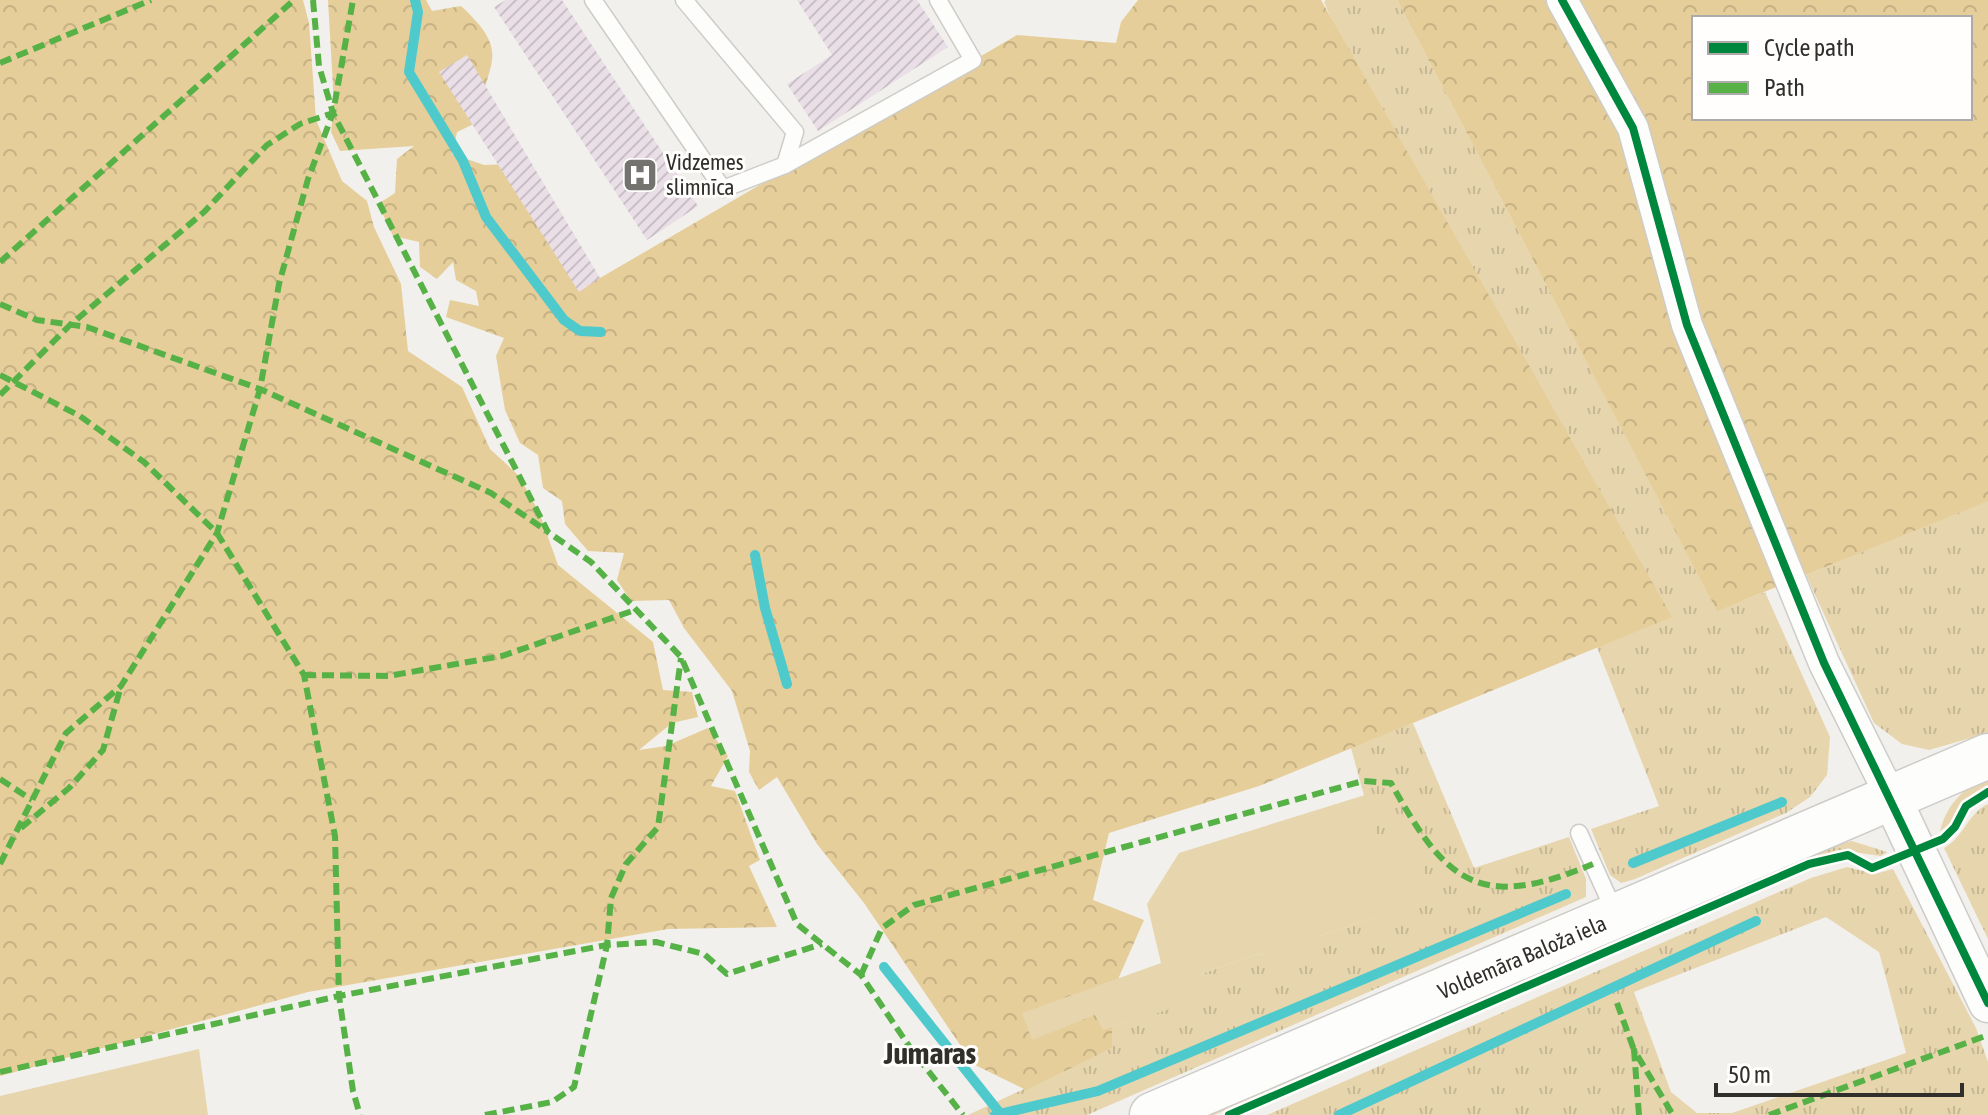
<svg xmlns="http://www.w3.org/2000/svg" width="1988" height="1115" font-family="'Asap Condensed',sans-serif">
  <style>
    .grass { fill: url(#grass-tufts); fill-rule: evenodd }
    .forest { fill: url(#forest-crowns); fill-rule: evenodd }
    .green { fill: #e7d5ad }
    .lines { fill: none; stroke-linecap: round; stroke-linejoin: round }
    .stream { stroke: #4ecacc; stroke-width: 10 }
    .building { fill: url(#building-hatch) }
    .service-casing { stroke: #ceccc9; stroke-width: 19 }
    .minor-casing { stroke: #ceccc9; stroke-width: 33 }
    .tertiary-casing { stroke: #ceccc9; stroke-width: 41 }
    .secondary-casing { stroke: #ceccc9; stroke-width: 47 }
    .service { stroke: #fdfdfc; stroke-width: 16 }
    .minor { stroke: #fdfdfc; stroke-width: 30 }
    .tertiary { stroke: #fdfdfc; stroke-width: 38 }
    .secondary { stroke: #fdfdfc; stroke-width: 44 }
    .quiet { stroke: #56b246; stroke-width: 6; stroke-dasharray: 12 6; stroke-linecap: butt }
    .cycleway-casing { stroke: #fffefd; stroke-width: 13 }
    .cycleway { stroke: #00873e; stroke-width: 8 }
    .labels { text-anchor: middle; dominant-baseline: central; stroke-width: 6; stroke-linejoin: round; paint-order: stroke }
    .poi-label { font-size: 22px; fill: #302f2c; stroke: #fffefd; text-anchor: start }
    .street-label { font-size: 22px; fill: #302f2c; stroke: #fffefd }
    .district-label { font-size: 30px; font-weight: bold; fill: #312f29; stroke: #fffefd }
  </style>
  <defs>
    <pattern id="grass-tufts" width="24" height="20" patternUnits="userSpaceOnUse" patternTransform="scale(2)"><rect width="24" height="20" fill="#e7d5ad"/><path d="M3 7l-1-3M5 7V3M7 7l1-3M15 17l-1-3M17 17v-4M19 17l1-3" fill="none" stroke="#c6b795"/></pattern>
    <pattern id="forest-crowns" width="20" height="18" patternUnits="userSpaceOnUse" patternTransform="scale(2)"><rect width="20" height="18" fill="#e5ce99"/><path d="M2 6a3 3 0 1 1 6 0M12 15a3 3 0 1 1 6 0" fill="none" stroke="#c5b184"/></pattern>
    <pattern id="building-hatch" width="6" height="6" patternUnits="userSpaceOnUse" patternTransform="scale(2)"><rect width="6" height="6" fill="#eadee7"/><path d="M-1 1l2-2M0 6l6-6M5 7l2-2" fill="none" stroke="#c9bfc6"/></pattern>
  </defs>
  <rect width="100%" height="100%" fill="#f2f0ec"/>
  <!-- grass -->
  <g class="grass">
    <polygon points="1326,0 1397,0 1717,610 1765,592 1830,737 1827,775 1810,797 1786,813 1635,879 1621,883 1610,875 1591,829 1659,806 1597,647 1324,2"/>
    <polygon points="1988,500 1988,733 1929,750 1902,744 1874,723 1806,575"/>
    <polygon points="1413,723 1474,868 1569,837 1586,879 1586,897 1087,1115 968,1115 1112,1048 1112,1027 1206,997 1201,974 1262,953 1271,970 1316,937 1431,900 1377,843 1351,748"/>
    <path d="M1988 774V785L1966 800 1951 824 1940 831C1947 803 1964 789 1988 774Z"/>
    <path d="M1988 804V939L1944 848C1964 837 1968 813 1988 804Z"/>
    <polygon points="1852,841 1887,852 1881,856 1838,850 1818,856 1814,849"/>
    <polygon points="1800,859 1799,864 1214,1115 1196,1115"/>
    <path d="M1847 867 1875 874 1893 869 1976 1028 1988 1062V1115H1267L1811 878ZM1826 917 1879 952 1906 1053 1732 1113H1697L1671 1092 1634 992Z"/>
  </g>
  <!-- forest -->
  <g class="forest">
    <polygon points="0,0 303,0 309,23 316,120 342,181 367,201 374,227 401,284 408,351 462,387 490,449 519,476 539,512 558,565 653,642 663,690 692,692 698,717 672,723 639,750 666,746 708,728 728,756 711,786 735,791 760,860 749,866 777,927 668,929 308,992 0,1076"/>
    <path d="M328 0H426L432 11 461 6C517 57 481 64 480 121L457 132 452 154 484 165 512 164 594 277 600 278 1017 35 1116 43 1121 22 1138 0H1321L1672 617 1259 786 1109 833 1093 900 1144 920 1112 993V1048L1026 1090 973 1064 864 903 817 844 777 777 759 790 749 772 750 751 732 691 684 628 669 600 631 601 617 580 624 553 588 551 565 524 562 501 543 488 538 455 520 443 505 410 496 356 504 338 446 317 450 300 479 306 476 291 456 280 453 262 437 279 420 267 419 242 393 236 378 204 395 193 397 159 414 146 340 151 331 132 334 104Z"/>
    <path d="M1397 0H1988V501L1717 611ZM1694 18H1970V118H1694Z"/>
  </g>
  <!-- green -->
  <g class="green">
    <polygon points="1365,795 1377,842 1406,834 1415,848 1432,900 1316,937 1317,951 1271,971 1262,953 1201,974 1207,997 1103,1030 1095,1015 1032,1040 1022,1013 1161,963 1147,904 1179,853"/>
    <polygon points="199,1049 208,1115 0,1115 0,1096"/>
  </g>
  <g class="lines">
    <!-- stream -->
    <g class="stream">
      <polyline points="415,0 418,12 409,72 463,161 486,217 564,320 580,331 601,332"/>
      <polyline points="755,555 765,608 787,684"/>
      <polyline points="1633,863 1782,802"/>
      <polyline points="884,967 999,1112"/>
      <polyline points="995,1115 1098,1091 1566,894"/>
      <polyline points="1339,1115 1756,921"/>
    </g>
  </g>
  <!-- building -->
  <g class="building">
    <polygon points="506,0 562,0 698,206 647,240 494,7"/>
    <polygon points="797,0 917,0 948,47 818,131 787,84 832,55"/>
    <polygon points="467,55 600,278 579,292 439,72"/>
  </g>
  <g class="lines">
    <!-- service casing -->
    <g class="service-casing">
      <g id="service">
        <polyline points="593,0 723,189 785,165 795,132 684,0"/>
        <polyline points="785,165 973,60 938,0"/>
        <polyline points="1579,833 1616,915"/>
      </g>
    </g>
    <!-- minor casing -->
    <g class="minor-casing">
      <polyline id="minor" points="1562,0 1633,128 1687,325 1824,663 1891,797"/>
    </g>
    <!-- tertiary casing -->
    <g class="tertiary-casing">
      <polyline id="tertiary" points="1891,797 1988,1003"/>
    </g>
    <!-- secondary casing -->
    <g class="secondary-casing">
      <polyline id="secondary" points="1152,1115 1988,756"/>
    </g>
    <!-- service -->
    <use href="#service" class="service"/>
    <!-- minor -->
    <use href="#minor" class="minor"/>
    <!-- tertiary -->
    <use href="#tertiary" class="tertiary"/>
    <!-- secondary -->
    <use href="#secondary" class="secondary"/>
    <!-- quiet -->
    <g class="quiet">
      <polyline points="313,0 319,66 333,113 548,532 591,562 681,657 797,924 861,975 911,1049 963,1115"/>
      <polyline points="0,63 151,0"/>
      <polyline points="0,262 294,0"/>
      <polyline points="0,304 37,320 87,327 260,389 491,493 547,531"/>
      <polyline points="0,375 80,416 144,462 217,533 304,675 335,836 339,996 353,1091 360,1115"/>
      <polyline points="0,395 70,325 204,212 267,145 300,124 333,113"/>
      <polyline points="304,675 388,676 502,656 635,610"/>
      <polyline points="0,779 32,800"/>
      <polyline points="21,828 69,788 103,750 121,686"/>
      <polyline points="0,864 66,733 121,686 217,533 260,389 279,284 308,179 333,113 353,0"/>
      <path d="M861 975 882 928 914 905 1363 781 1391 783C1446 883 1479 912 1593 864"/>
      <polyline points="1617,1003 1634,1050"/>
      <polyline points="0,1072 339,996 607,945 656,942 704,954 727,974 822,944"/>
      <polyline points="485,1115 552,1102 574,1087 607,945 611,898 626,864 658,827 681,658"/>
      <polyline points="1639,1115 1634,1050 1673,1115"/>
      <polyline points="1769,1115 1988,1035"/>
    </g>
    <!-- cycleway casing -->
    <g class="cycleway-casing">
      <g id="cycleway">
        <polyline points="1562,0 1633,128 1687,325 1824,663 1988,1003"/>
        <polyline points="1229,1115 1809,864 1848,855 1872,868 1943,839 1955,827 1966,806 1988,792"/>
      </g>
    </g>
    <!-- cycleway -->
    <use href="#cycleway" class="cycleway"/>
  </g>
  <!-- icons -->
  <defs>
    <g id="hospital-square" transform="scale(1.8)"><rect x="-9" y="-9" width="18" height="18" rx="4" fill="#74736f" stroke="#fffefd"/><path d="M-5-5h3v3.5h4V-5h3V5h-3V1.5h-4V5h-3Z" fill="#fff"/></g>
  </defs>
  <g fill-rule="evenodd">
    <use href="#hospital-square" x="640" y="175"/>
  </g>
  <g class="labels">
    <!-- poi labels -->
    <g class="poi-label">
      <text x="666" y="162">Vidzemes<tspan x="666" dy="25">slimnīca</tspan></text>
    </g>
    <!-- street labels -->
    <g class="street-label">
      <text transform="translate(1522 957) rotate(-23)">Voldemāra Baloža iela</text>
    </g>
    <!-- district labels -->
    <g class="district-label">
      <text x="930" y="1053">Jumaras</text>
    </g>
  </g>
  <!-- legend -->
  <rect x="1692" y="16" width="280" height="104" fill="#fffefd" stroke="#acaba9" stroke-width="2"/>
  <rect x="1708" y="42" width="40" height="12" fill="#00873e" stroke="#acaba9" stroke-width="2"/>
  <text x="1764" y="56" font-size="24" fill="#302f2c">Cycle path</text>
  <rect x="1708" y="82" width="40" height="12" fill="#56b246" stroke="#acaba9" stroke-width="2"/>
  <text x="1764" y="96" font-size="24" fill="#302f2c">Path</text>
  <!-- scale -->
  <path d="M1716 1083v12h246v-12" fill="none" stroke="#302f2c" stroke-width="4"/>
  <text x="1728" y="1083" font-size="24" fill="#302f2c" stroke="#fffefd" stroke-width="6" paint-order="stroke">50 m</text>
</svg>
